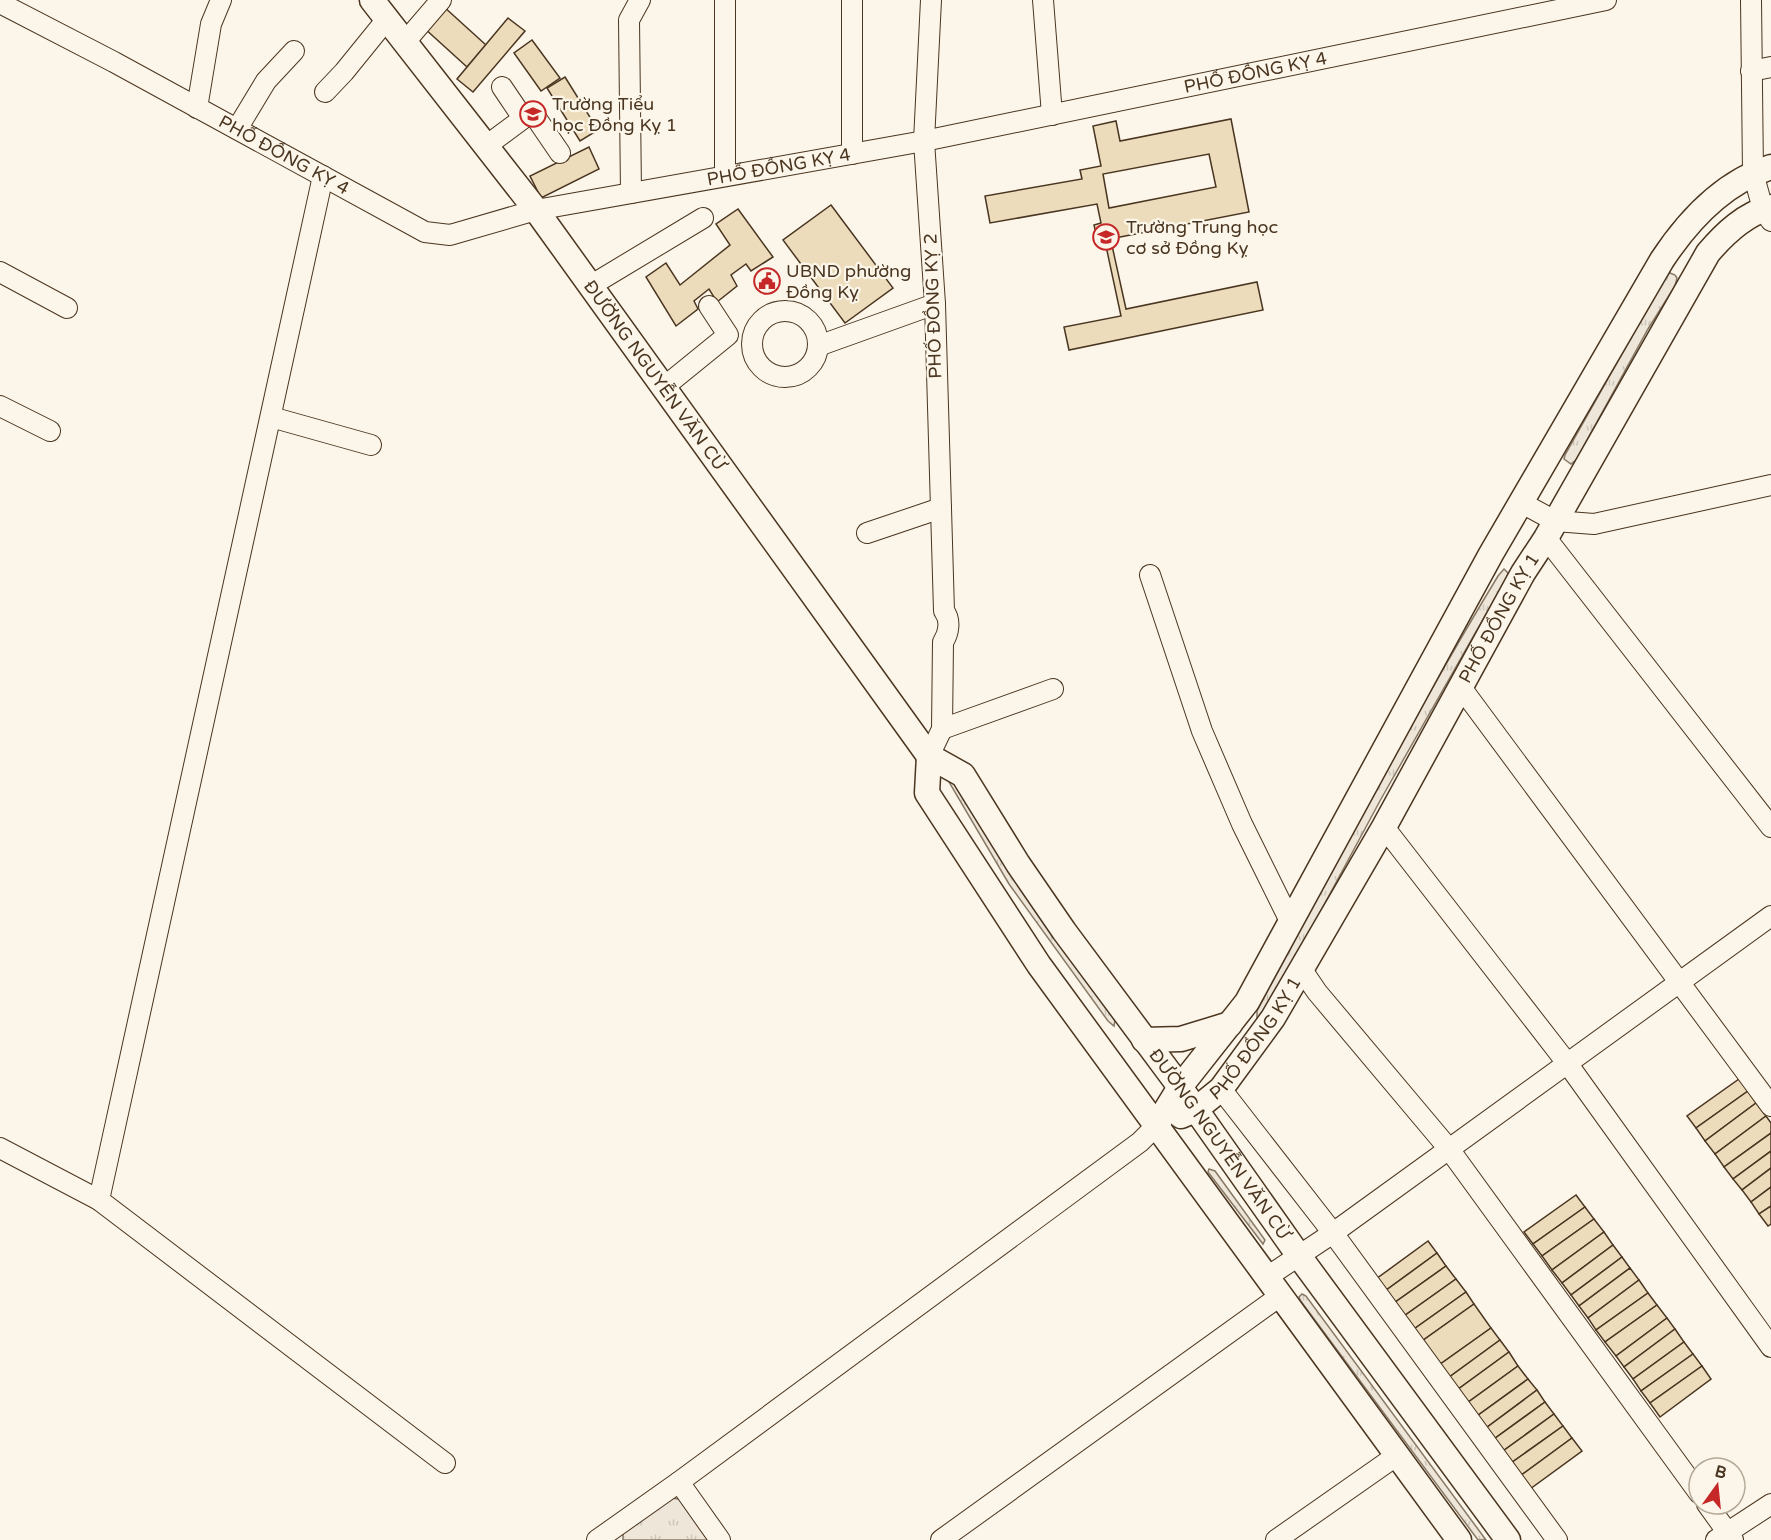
<svg xmlns="http://www.w3.org/2000/svg" width="1771" height="1540" font-family="'Varela Round',sans-serif">
  <style>
    .grass { fill: url(#grass-tufts); stroke: #887966; stroke-width: 1.5 }
    .building { fill: #ecdcbc; stroke: #4a3520; stroke-width: 1.5; fill-rule: evenodd }
    .lines { fill: none; stroke-linecap: round; stroke-linejoin: round }
    .minor-casing { stroke: #4a3520; stroke-width: 22 }
    .major-casing { stroke: #4a3520; stroke-width: 27 }
    .minor { stroke: #fbf6e9; stroke-width: 20 }
    .major { stroke: #fbf6e9; stroke-width: 24 }
    .labels { text-anchor: middle; dominant-baseline: central; stroke-width: 4.5; stroke-linejoin: round; paint-order: stroke }
    .street-label { font-size: 18px; fill: #4a3520; stroke: #fbf6e9 }
    .poi-label { font-size: 18px; fill: #4a3520; stroke: #fbf6e9; text-anchor: start }
  </style>
  <defs>
    <pattern id="grass-tufts" width="24" height="20" patternUnits="userSpaceOnUse" patternTransform="scale(1.5)"><rect width="24" height="20" fill="#ede6d9"/><path d="M3 7l-1-3M5 7V3M7 7l1-3M15 17l-1-3M17 17v-4M19 17l1-3" fill="none" stroke="#cdc6ba"/></pattern>
  </defs>
  <rect width="100%" height="100%" fill="#fbf6e9"/>
  <!-- grass -->
  <g class="grass">
    <polygon points="1670,273 1675,275 1677,278 1675,286 1648,329 1576,460 1571,464 1564,459 1565,455 1666,276"/>
    <path d="M1504 569 1508 573 1507 577 1381 799 1267 1011 1257 1020V1011C1335 864 1412 718 1498 576Z"/>
    <polygon points="952,777 1023,892 1115,1020 1114,1026 1108,1021 1009,884 949,782 948,779"/>
    <polygon points="1209,1169 1215,1171 1265,1240 1263,1244 1208,1172"/>
    <polygon points="1302,1294 1306,1296 1486,1540 1478,1540 1300,1300 1299,1297"/>
    <polygon points="670,1498 679,1499 708,1540 623,1540 623,1533"/>
  </g>
  <!-- building -->
  <g class="building">
    <polygon points="443,6 486,45 467,67 423,27"/>
    <polygon points="508,18 525,31 473,92 457,79"/>
    <polygon points="532,40 560,78 541,91 514,53"/>
    <polygon points="565,77 598,130 580,141 547,88"/>
    <path d="M1231 119 1249 212 1115 238 1111 241 1126 309 1257 282 1263 310 1069 350 1064 327 1121 316 1106 246 1099 247 1094 225 1101 223 1097 204 990 223 985 196 1082 179 1080 170 1101 166 1093 126 1116 121 1120 141ZM1209 154 1216 187 1109 208 1103 174Z"/>
    <polygon points="589,147 599,169 541,198 530,176"/>
    <polygon points="831,205 893,288 845,323 783,240"/>
    <polygon points="738,209 773,257 751,271 746,264 731,275 737,286 717,302 709,289 694,301 698,309 676,326 646,277 666,263 680,285 730,245 716,224"/>
    <polygon points="1739,1079 1748,1091 1696,1128 1687,1116"/>
    <polygon points="1748,1091 1756,1103 1705,1141 1696,1128"/>
    <polygon points="1756,1103 1766,1116 1715,1154 1705,1141"/>
    <polygon points="1766,1116 1771,1123 1771,1133 1724,1167 1715,1154"/>
    <polygon points="1771,1133 1771,1151 1733,1179 1724,1167"/>
    <polygon points="1771,1151 1771,1168 1742,1190 1733,1179"/>
    <polygon points="1771,1168 1771,1187 1751,1202 1742,1190"/>
    <polygon points="1771,1187 1771,1206 1759,1214 1751,1202"/>
    <polygon points="1576,1195 1585,1207 1533,1244 1524,1232"/>
    <polygon points="1771,1206 1771,1224 1768,1226 1759,1214"/>
    <polygon points="1585,1207 1594,1219 1542,1256 1533,1244"/>
    <polygon points="1594,1219 1604,1232 1552,1270 1542,1256"/>
    <polygon points="1604,1232 1613,1245 1562,1283 1552,1270"/>
    <polygon points="1428,1241 1437,1253 1385,1291 1376,1279"/>
    <polygon points="1613,1245 1622,1257 1571,1295 1562,1283"/>
    <polygon points="1437,1253 1446,1266 1394,1303 1385,1291"/>
    <polygon points="1622,1257 1630,1268 1579,1306 1571,1295"/>
    <polygon points="1446,1266 1456,1279 1404,1316 1394,1303"/>
    <polygon points="1630,1268 1639,1280 1588,1318 1579,1306"/>
    <polygon points="1456,1279 1466,1292 1414,1329 1404,1316"/>
    <polygon points="1639,1280 1648,1293 1596,1330 1588,1318"/>
    <polygon points="1466,1292 1474,1304 1422,1341 1414,1329"/>
    <polygon points="1648,1293 1657,1305 1605,1342 1596,1330"/>
    <polygon points="1474,1304 1491,1328 1439,1365 1422,1341"/>
    <polygon points="1657,1305 1667,1318 1616,1356 1605,1342"/>
    <polygon points="1667,1318 1675,1329 1624,1367 1616,1356"/>
    <polygon points="1491,1328 1500,1340 1448,1378 1439,1365"/>
    <polygon points="1675,1329 1684,1342 1633,1379 1624,1367"/>
    <polygon points="1500,1340 1509,1352 1457,1390 1448,1378"/>
    <polygon points="1684,1342 1693,1354 1641,1391 1633,1379"/>
    <polygon points="1509,1352 1518,1366 1467,1403 1457,1390"/>
    <polygon points="1693,1354 1702,1366 1650,1403 1641,1391"/>
    <polygon points="1518,1366 1528,1379 1477,1416 1467,1403"/>
    <polygon points="1702,1366 1711,1379 1660,1417 1650,1403"/>
    <polygon points="1528,1379 1537,1390 1486,1428 1477,1416"/>
    <polygon points="1537,1390 1545,1402 1494,1439 1486,1428"/>
    <polygon points="1545,1402 1554,1414 1503,1451 1494,1439"/>
    <polygon points="1554,1414 1563,1426 1511,1463 1503,1451"/>
    <polygon points="1563,1426 1572,1438 1520,1476 1511,1463"/>
    <polygon points="1572,1438 1582,1451 1530,1489 1520,1476"/>
  </g>
  <g class="lines">
    <!-- minor casing -->
    <g class="minor-casing">
      <g id="minor">
        <polyline points="852,0 852,154"/>
        <polyline points="1043,0 1052,115"/>
        <polyline points="1751,0 1753,173 1763,209 1771,221"/>
        <path id="s1" d="M0 3 114 62 425 232 450 235 536 210 924 141 1606 0"/>
        <polyline points="405,42 441,0"/>
        <polyline points="1751,71 1771,67"/>
        <polyline points="502,87 523,118"/>
        <polyline points="325,92 344,72 387,19"/>
        <polyline points="197,108 211,24 221,0"/>
        <polyline points="237,129 266,81 294,51"/>
        <polyline points="486,146 532,112 560,153"/>
        <polyline points="725,176 725,0"/>
        <polyline points="631,193 629,20 640,0"/>
        <polyline points="0,272 67,308"/>
        <polyline points="590,286 703,218"/>
        <circle cx="785" cy="344" r="33"/>
        <polyline points="818,346 935,304"/>
        <polyline points="664,387 728,335 709,306"/>
        <polyline points="0,406 50,431"/>
        <polyline points="271,417 371,445"/>
        <polyline points="1520,502 1555,521 1594,524 1771,485"/>
        <polyline points="867,533 941,508"/>
        <polyline points="1546,538 1771,827"/>
        <polyline points="1150,575 1202,731 1242,824 1290,921"/>
        <polyline points="1460,686 1771,1106"/>
        <polyline points="942,729 1053,689"/>
        <path d="M929 756 942 729 943 642C949 633 951 620 944 611L935 304 924 141 931 0"/>
        <polyline points="1384,827 1567,1063 1771,1347"/>
        <polyline points="1302,970 1317,992 1449,1149 1699,1493"/>
        <polyline points="1221,1089 1333,1233 1557,1540"/>
        <polyline points="0,1148 99,1200 445,1463"/>
        <polyline points="99,1200 323,176"/>
        <polyline points="1267,1277 1333,1233 1771,916"/>
        <polyline points="679,1482 720,1540"/>
        <polyline points="1707,1504 1733,1540"/>
        <polyline points="597,1540 679,1482 1140,1142 1156,1126"/>
        <polyline points="941,1540 1280,1296"/>
        <polyline points="1276,1540 1396,1456"/>
        <polyline points="1716,1540 1771,1504"/>
      </g>
    </g>
    <!-- major casing -->
    <g class="major-casing">
      <g id="major">
        <path id="s2" d="M372 0 536 210 929 756 963 775 1018 864 1064 931 1180 1087 1299 1256 1508 1540"/>
        <polyline points="929,756 927,793 1039,965 1459,1540"/>
        <polyline points="1144,1040 1181,1039 1230,1024"/>
        <path id="s3" d="M1181 1116 1195 1110 1221 1089 1273 1018 1384 827 1523 573 1546 538 1708 253C1725 233 1745 214 1771 207"/>
        <path d="M1156 1126 1180 1087 1247 1002 1491 554 1662 260C1689 219 1724 182 1771 167"/>
      </g>
    </g>
    <!-- minor -->
    <use href="#minor" class="minor"/>
    <!-- major -->
    <use href="#major" class="major"/>
  </g>
  <!-- icons -->
  <defs>
    <g id="school-ring" transform="scale(1.35)"><circle r="9.5" fill="#fbf6e9" stroke="#c62828" stroke-width="1.5"/><path d="M0-5L7-2L0 1L-7-2ZM-4 1L0 2.5L4 1V4Q0 6-4 4Z" fill="#c62828"/></g>
    <g id="civic-ring" transform="scale(1.35)"><circle r="9.5" fill="#fbf6e9" stroke="#c62828" stroke-width="1.5"/><path d="M-.6-6.5H3V-4.5H.6V-3L4-1V1h2V6H-6V1h2V-1L-.6-3ZM-1.2 2.5V6h2.4V2.5Z" fill="#c62828"/></g>
  </defs>
  <g fill-rule="evenodd">
    <use href="#school-ring" x="533" y="114"/>
    <use href="#school-ring" x="1106" y="237"/>
    <use href="#civic-ring" x="767" y="281"/>
  </g>
  <g class="labels">
    <!-- street labels -->
    <g class="street-label">
      <text stroke="none"><textPath href="#s1" startOffset="1330">PHỐ ĐỒNG KỴ 4</textPath></text>
      <text stroke="none"><textPath href="#s1" startOffset="322">PHỐ ĐỒNG KỴ 4</textPath></text>
      <text stroke="none"><textPath href="#s1" startOffset="844">PHỐ ĐỒNG KỴ 4</textPath></text>
      <text transform="translate(933 306) rotate(-92)">PHỐ ĐỒNG KỴ 2</text>
      <text stroke="none"><textPath href="#s2" startOffset="470">ĐƯỜNG NGUYỄN VĂN CỪ</textPath></text>
      <text stroke="none"><textPath href="#s3" startOffset="596">PHỐ ĐỒNG KỴ 1</textPath></text>
      <text stroke="none"><textPath href="#s3" startOffset="110">PHỐ ĐỒNG KỴ 1</textPath></text>
      <text stroke="none"><textPath href="#s2" startOffset="1428">ĐƯỜNG NGUYỄN VĂN CỪ</textPath></text>
    </g>
    <!-- poi labels -->
    <g class="poi-label">
      <text x="552" y="104">Trường Tiểu<tspan x="552" dy="21">học Đồng Kỵ 1</tspan></text>
      <text x="1126" y="227">Trường Trung học<tspan x="1126" dy="21">cơ sở Đồng Kỵ</tspan></text>
      <text x="786" y="271">UBND phường<tspan x="786" dy="21">Đồng Kỵ</tspan></text>
    </g>
  </g>
  <!-- north arrow -->
  <g transform="translate(1717 1486) rotate(15)"><circle r="28" fill="#fbf6e9" stroke="#b4a999" stroke-width="1.5"/>
  <path d="M0-4.5L10 22L0 15L-10 22Z" fill="#c62828"/>
  <text y="-9" font-size="16" font-weight="bold" text-anchor="middle" fill="#4a3520">B</text>
  </g>
</svg>
